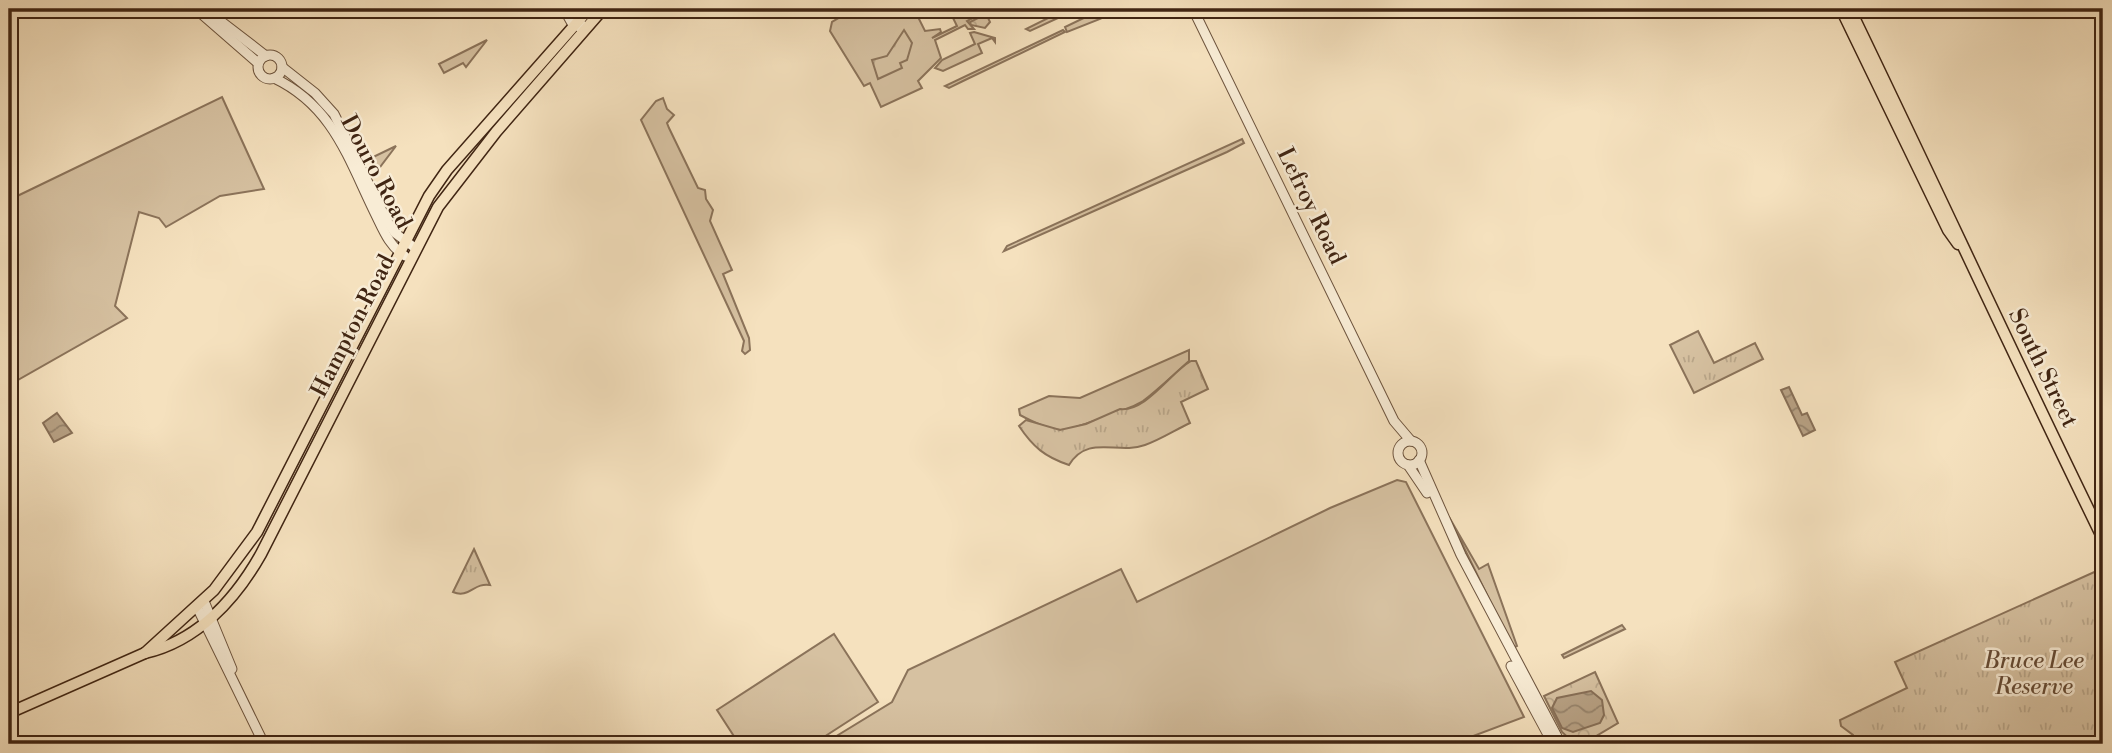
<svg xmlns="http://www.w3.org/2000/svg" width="2112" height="753" font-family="'Libre Bodoni',serif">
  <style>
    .green { fill: #d6c1a1; stroke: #8b735a; stroke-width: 2 }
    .forest { fill: url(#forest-crowns); stroke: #8b735a; stroke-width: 2 }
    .park { fill: url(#park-tufts); stroke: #8b735a; stroke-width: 2 }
    .water { fill: url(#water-waves); stroke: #876f57; stroke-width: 2 }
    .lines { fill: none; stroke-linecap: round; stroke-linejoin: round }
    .tertiary-casing { stroke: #6d543e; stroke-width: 11 }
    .primary-casing { stroke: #402513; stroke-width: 13 }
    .tertiary { stroke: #f8ecd5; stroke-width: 9 }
    .primary { stroke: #f5e1be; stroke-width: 10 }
    .labels { text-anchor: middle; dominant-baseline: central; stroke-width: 5; stroke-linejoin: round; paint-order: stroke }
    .street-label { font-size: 23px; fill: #402513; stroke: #f8ecd5 }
    .park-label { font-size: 23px; font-style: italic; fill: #664c36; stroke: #f8ecd5 }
  </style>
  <defs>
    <pattern id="forest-crowns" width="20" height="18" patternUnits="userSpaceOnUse" patternTransform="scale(1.75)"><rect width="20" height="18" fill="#d6c1a1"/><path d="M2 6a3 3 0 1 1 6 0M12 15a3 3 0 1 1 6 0" fill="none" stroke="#b9a68a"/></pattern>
    <pattern id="park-tufts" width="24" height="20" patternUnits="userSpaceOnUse" patternTransform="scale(1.75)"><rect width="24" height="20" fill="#d6c1a1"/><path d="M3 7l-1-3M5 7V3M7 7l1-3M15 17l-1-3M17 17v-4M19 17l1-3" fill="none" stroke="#b9a68a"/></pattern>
    <pattern id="water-waves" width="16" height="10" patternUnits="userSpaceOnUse" patternTransform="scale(1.75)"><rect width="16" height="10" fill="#b7a184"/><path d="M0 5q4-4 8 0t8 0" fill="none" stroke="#96836b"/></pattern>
  </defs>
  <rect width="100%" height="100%" fill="#f5e1be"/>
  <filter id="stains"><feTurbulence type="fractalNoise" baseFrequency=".00286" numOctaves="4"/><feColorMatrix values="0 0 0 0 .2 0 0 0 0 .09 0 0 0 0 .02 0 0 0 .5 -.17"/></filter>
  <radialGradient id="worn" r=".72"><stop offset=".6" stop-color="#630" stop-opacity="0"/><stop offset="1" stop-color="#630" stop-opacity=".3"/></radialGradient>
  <!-- green -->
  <g class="green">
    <polygon points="854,9 914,9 925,31 940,29 941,32 932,38 957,26 953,18 962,13 960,9 971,9 975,17 967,21 974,29 968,29 965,25 935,40 941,58 918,81 922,88 881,107 870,83 864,86 830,31 832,22"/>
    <polygon points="1094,13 1100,19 1067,32 1065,27"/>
    <polygon points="1056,14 1058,18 1030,31 1026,29"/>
    <polygon points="1063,30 1065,32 963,81 949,88 945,86"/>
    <polygon points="974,32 995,38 995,42 992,38 978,44 982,53 943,71 935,68 942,60 975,44 970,33"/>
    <polygon points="487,40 466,67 463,63 444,73 439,64"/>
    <polygon points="222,97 264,189 220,196 166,227 159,218 139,212 115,306 127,318 9,385 9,312 13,304 9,297 9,200"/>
    <polygon points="663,98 667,109 674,115 667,123 669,128 698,188 705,190 706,199 713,210 710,221 732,270 723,274 749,338 750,350 745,354 742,351 744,341 641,120 656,101"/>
    <polygon points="1242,139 1244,143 1227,152 1004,251 1007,246"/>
    <polygon points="396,146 377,171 375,173 369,159"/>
    <path d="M1189 350V361C1174 374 1159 389 1143 401 1134 407 1073 430 1061 430 1048 429 1031 421 1020 415L1019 409 1049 396 1080 398Z"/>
    <polygon points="1397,480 1406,482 1524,717 1452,744 833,744 830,740 892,702 908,670 1121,569 1137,602 1330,508"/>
    <polygon points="1449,517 1479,569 1488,564 1517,646 1513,648"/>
    <polygon points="1622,625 1625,629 1564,658 1562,655"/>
    <polygon points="834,634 878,702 813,744 739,744 717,710"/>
  </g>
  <!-- forest -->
  <g class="forest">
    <polygon points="974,9 984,9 990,22 985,28 971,25 970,22 978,18"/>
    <polygon points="1595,672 1618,723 1593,738 1595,744 1575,744 1562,732 1544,696"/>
  </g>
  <!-- park -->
  <g class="park">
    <polygon points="904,30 912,43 907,60 900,63 902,68 878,79 872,60 887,56"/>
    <polygon points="1698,331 1714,363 1755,343 1763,359 1694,393 1670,345"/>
    <path d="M1191 361H1196L1208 389 1181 402 1190 423C1175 430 1160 440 1145 445 1117 455 1088 434 1069 465 1045 457 1033 447 1019 426L1026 420 1060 430 1086 424 1120 409C1146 412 1170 373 1191 361Z"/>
    <path d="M474 549 490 585C474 582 469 599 453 592Z"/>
    <polygon points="2101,569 2103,571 2103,744 1857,744 1853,735 1841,726 1840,720 1907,688 1895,662"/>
  </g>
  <!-- water -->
  <g class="water">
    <polygon points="1789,387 1802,415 1807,413 1815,430 1803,436 1781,390"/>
    <polygon points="57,413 72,433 54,442 43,423"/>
    <polygon points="1591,691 1602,700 1604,715 1600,723 1573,732 1562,728 1552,708 1557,698"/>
  </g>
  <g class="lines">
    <!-- tertiary casing -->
    <g class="tertiary-casing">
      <g id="tertiary">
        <polyline points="196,9 258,63"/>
        <polyline points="205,9 266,56"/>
        <polyline points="564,9 573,25 581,24"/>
        <polyline points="573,9 579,27"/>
        <polyline points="1193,9 1394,421 1411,441"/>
        <circle cx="270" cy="67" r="12"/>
        <polyline points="282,67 315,93 334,114 387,221 395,233 415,248"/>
        <path d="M274 78C333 106 348 158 375 213 383 229 389 246 405 256"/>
        <circle cx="1410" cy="453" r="12"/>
        <polyline points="1419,460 1461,555 1561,744"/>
        <polyline points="1408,465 1427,493"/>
        <polyline points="204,601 232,669"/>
        <polyline points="197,607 264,744"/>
        <polyline points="1511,666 1553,744"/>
      </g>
    </g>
    <!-- primary casing -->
    <g class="primary-casing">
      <g id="primary">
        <polyline points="1841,9 1948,230 1958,244"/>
        <path d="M1850 9C1935 185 2017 363 2103 539"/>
        <polyline points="145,653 214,590 257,532 429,196 447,170 589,9"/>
        <path d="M9 713 145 653C197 641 235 600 261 554L438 207 496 132 603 9"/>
      </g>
    </g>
    <!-- tertiary -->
    <use href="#tertiary" class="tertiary"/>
    <!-- primary -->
    <use href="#primary" class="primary"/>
  </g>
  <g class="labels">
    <!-- street labels -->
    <g class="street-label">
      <text transform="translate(376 172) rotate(62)">Douro Road</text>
      <text transform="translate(1311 206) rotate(64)">Lefroy Road</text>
      <text transform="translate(353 326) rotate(-63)">Hampton Road</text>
      <text transform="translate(2043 368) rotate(64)">South Street</text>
    </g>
    <!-- park labels -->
    <g class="park-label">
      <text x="2034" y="661">Bruce Lee<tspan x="2034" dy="26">Reserve</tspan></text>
    </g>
  </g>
  <!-- margin -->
  <rect width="2112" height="753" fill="none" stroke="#f5e1be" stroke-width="35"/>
  <rect x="10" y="10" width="2091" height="732" fill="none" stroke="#402513" stroke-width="3.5"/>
  <rect x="18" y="18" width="2077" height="718" fill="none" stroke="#402513" stroke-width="2"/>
  <rect width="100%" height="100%" filter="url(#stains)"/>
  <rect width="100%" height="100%" fill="url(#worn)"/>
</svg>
